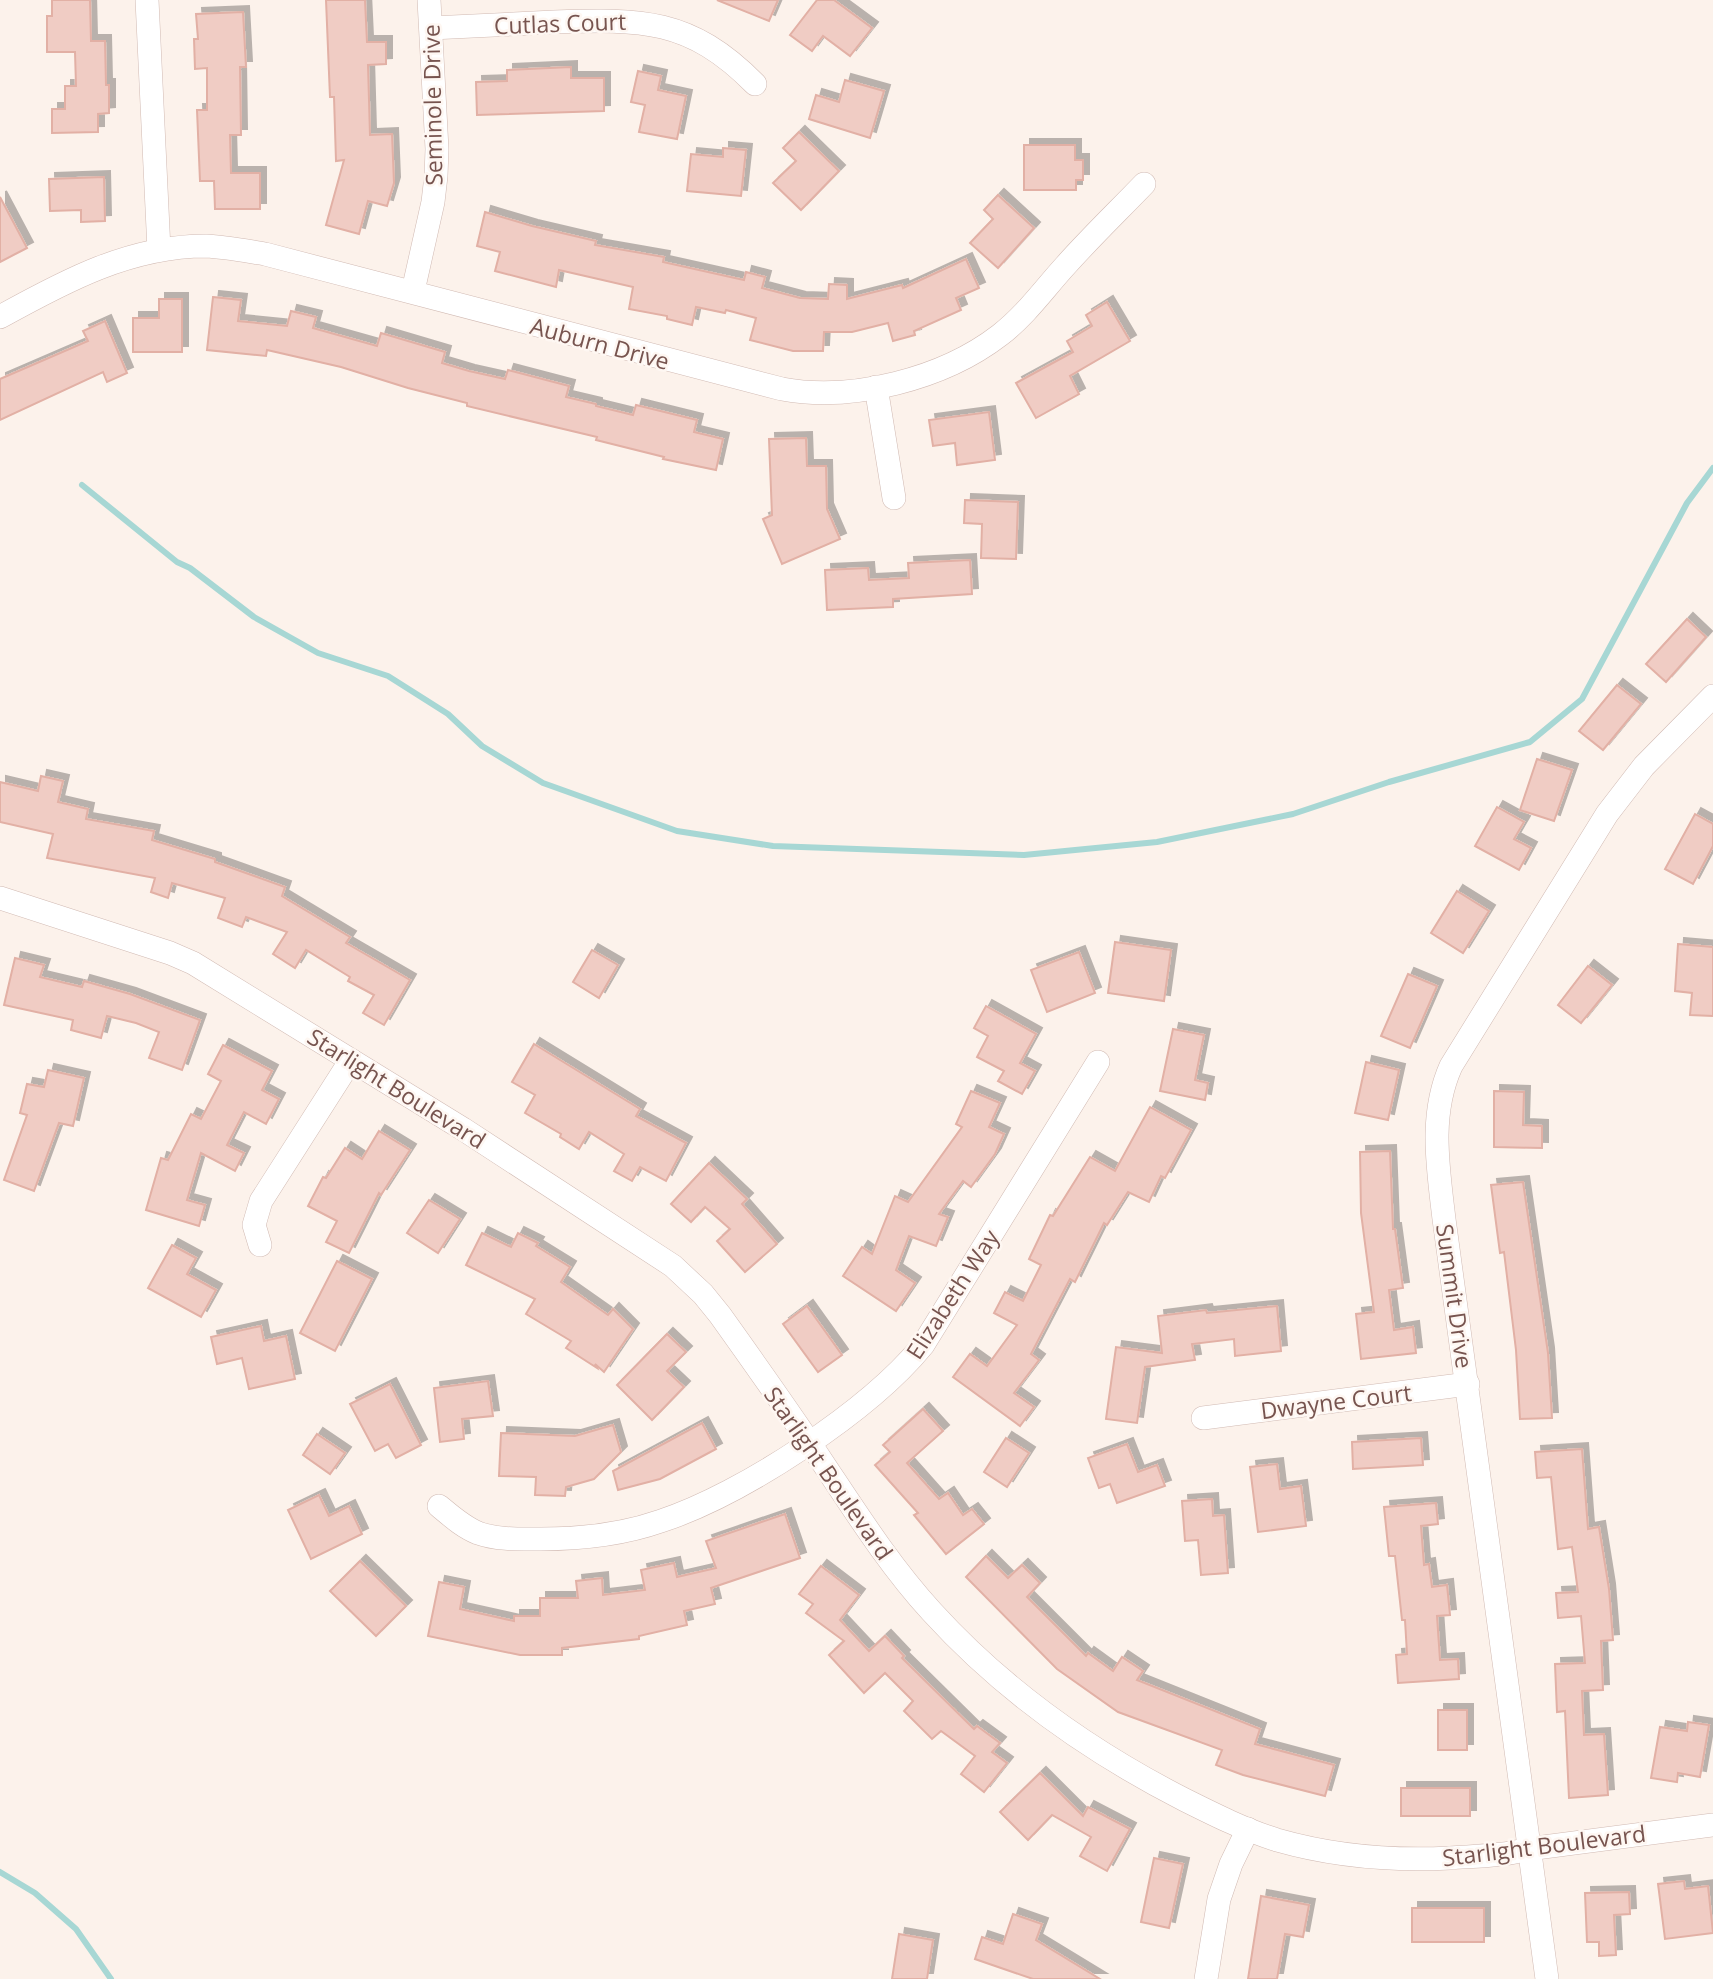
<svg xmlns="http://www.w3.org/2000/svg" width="1713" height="1979" font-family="'Open Sans',sans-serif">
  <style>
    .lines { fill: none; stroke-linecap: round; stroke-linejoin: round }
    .stream { stroke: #a7d7d4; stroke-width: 6 }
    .building { fill: #f0ccc4; stroke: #e2b0a5; stroke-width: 2; filter: url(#shadow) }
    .minor-casing { stroke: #d1bab3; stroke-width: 24 }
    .minor { stroke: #fff; stroke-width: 23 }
    .labels { text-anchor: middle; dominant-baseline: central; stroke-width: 5; stroke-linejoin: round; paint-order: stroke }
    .street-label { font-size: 23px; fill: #77544f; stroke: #fef7f2 }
  </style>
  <defs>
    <filter id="shadow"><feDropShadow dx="6" dy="-6" stdDeviation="0" flood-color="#0004"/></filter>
  </defs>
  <rect width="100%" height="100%" fill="#fcf2eb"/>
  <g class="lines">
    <!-- stream -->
    <g class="stream">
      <polyline points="82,485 177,562 190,568 254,617 318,653 388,676 448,714 482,746 543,783 677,831 773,846 1024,855 1157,842 1293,814 1389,782 1530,742 1582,699 1687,503 1713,468"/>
      <polyline points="0,1872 35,1893 76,1929 111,1979"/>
    </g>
  </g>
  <!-- building -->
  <g class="building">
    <polygon points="52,0 90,0 91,41 105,41 106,85 109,85 109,113 98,114 98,132 52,133 52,109 65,109 65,86 76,86 75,52 47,52 47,16 52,16"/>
    <polygon points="326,0 365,0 367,42 386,42 386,64 368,65 370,135 392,134 394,183 387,206 368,201 359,234 326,225 344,160 336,161 334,97 330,97"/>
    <polygon points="717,0 778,0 769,21"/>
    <polygon points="817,0 834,0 872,28 850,56 823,36 812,51 790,35"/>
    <polygon points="243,12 246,67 240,67 241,135 230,135 231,173 260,173 260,209 215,209 214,181 200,181 197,110 207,110 207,68 195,69 194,39 198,39 196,14"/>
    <polygon points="571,67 571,78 604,78 604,111 477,115 476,82 507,81 507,70"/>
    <polygon points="638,71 661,76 658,90 686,96 677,139 639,132 645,105 631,102"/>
    <polygon points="845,80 884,91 870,138 809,119 816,95 839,102"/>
    <polygon points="799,132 839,171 801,210 773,183 796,161 783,148"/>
    <polygon points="1024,145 1075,145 1075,160 1083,160 1083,180 1076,180 1076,190 1024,190"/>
    <polygon points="723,148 746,150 741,196 687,191 691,154 723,157"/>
    <polygon points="104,177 105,221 81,222 81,210 50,211 49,179"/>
    <polygon points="998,195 1034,228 998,268 970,243 993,219 984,210"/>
    <polygon points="0,197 27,248 0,262"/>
    <polygon points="485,212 532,226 596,241 595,245 664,257 663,262 744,280 746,272 765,277 762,288 800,298 828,299 829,284 847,285 847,299 902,285 903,288 966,259 979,288 956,298 961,310 914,331 915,335 893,341 888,323 852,332 824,332 823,351 793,351 750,340 756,318 726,310 725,313 696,307 692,325 667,319 667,316 629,309 633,287 559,270 556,287 495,271 500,252 477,246"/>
    <polygon points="213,297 241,300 238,321 287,326 291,311 316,317 313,328 377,346 381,333 445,352 442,363 469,371 505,379 508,370 569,386 566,397 596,404 596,406 633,415 636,405 697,420 694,432 723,439 716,470 663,459 664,457 596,440 597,437 467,406 467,403 408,388 341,367 267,350 266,356 207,350"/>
    <polygon points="159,299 182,299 182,352 133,352 133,318 159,318"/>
    <polygon points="1107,302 1130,341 1070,376 1079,394 1036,418 1016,383 1073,352 1067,341 1092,326 1086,315"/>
    <polygon points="105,321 127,373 107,382 103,372 0,420 0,379 88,341 83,331"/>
    <polygon points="989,412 995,460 957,465 955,443 933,446 929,420"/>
    <polygon points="806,438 807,466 826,466 827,509 840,539 782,564 763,519 772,515 769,439"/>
    <polygon points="965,500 1018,502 1016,559 981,558 982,524 964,523"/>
    <polygon points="970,560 972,594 893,599 893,607 827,610 825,570 868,568 869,580 909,578 908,563"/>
    <polygon points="1687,619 1706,637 1666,682 1646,664"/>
    <polygon points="1617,685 1641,704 1603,750 1579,731"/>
    <polygon points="1537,759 1572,770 1554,821 1520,810"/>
    <polygon points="41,776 63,781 58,802 88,809 86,819 154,831 152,840 215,859 215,862 285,887 282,896 350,937 346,943 410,980 384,1025 363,1013 374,995 348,981 350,977 306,950 295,968 273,954 287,932 246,917 242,927 218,918 225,898 172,883 168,898 151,892 155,878 47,858 53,834 0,822 0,782 38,791"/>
    <polygon points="1497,807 1524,822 1514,839 1531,848 1519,870 1475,846"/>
    <polygon points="1695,814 1713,824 1713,846 1693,884 1665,869"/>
    <polygon points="1457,891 1489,911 1463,953 1431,933"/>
    <polygon points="1115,942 1171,950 1164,1001 1108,993"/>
    <polygon points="1678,944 1713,947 1713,1016 1690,1015 1692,993 1675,991"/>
    <polygon points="592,950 618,965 599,998 573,982"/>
    <polygon points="1079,952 1095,993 1047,1012 1031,970"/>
    <polygon points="15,958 44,965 40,977 82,987 84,981 130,994 200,1020 182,1070 149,1058 159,1032 136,1023 107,1016 101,1038 71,1030 73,1020 4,1005"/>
    <polygon points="1588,966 1612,985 1581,1023 1558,1005"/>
    <polygon points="1408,974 1437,986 1410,1048 1381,1036"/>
    <polygon points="986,1006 1036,1034 1020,1063 1035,1071 1022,1094 998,1081 1004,1071 977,1057 988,1036 974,1028"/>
    <polygon points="1173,1029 1204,1035 1195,1080 1208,1083 1205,1100 1160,1091"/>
    <polygon points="534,1044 640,1109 636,1116 686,1143 666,1181 640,1167 632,1181 614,1171 624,1154 589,1132 579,1149 560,1137 561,1134 525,1113 535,1095 512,1082"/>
    <polygon points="223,1045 272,1071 262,1090 279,1099 266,1124 244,1112 227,1145 244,1153 235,1171 201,1153 187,1200 205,1205 199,1226 146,1210 161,1158 168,1160 191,1114 201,1119 221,1081 208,1074"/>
    <polygon points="1366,1062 1399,1070 1388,1120 1355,1113"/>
    <polygon points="48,1070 84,1078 73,1126 59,1123 34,1191 4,1180 27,1115 20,1113 27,1084 44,1087"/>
    <polygon points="971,1091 1000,1103 989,1127 1004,1134 995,1154 971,1187 963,1181 939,1214 948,1217 936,1246 909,1236 896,1270 915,1283 896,1311 843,1276 862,1247 872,1254 895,1196 908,1202 962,1127 956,1124"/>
    <polygon points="1494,1091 1524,1092 1523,1125 1542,1126 1542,1148 1494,1147"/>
    <polygon points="1150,1107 1191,1130 1165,1178 1161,1176 1149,1202 1128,1192 1107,1225 1104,1223 1075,1282 1070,1279 1031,1354 1039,1360 1014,1393 1034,1407 1020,1426 953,1377 970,1354 987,1366 1017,1325 994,1313 1005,1292 1023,1301 1041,1265 1029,1259 1050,1215 1053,1216 1090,1157 1115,1171"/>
    <polygon points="379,1131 410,1150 381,1195 379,1193 349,1253 326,1242 337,1221 308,1206 323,1177 326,1178 345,1148 362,1159"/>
    <polygon points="1390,1151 1393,1229 1395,1229 1403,1288 1389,1290 1394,1330 1413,1327 1416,1353 1361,1359 1356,1314 1374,1312 1361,1213 1360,1152"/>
    <polygon points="709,1163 747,1199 742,1204 777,1244 745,1272 717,1241 730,1229 705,1207 691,1222 671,1204"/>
    <polygon points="1523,1182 1548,1353 1552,1418 1520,1419 1516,1350 1504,1252 1500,1253 1491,1185"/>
    <polygon points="429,1200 460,1219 438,1253 407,1233"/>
    <polygon points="482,1233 511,1247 518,1233 538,1243 536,1246 570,1267 561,1282 608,1315 613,1309 633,1329 604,1372 595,1364 597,1368 566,1348 571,1341 526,1314 535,1299 466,1265"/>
    <polygon points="172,1245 196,1258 187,1274 216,1290 201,1317 148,1288"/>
    <polygon points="337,1261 372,1279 335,1351 300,1333"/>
    <polygon points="807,1306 842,1355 818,1372 783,1324"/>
    <polygon points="1277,1306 1281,1351 1235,1356 1234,1339 1192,1344 1195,1360 1145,1367 1137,1423 1106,1419 1116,1347 1162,1353 1158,1316 1206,1310 1207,1313"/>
    <polygon points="261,1326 264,1341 286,1336 295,1379 249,1389 242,1358 217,1364 211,1337"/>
    <polygon points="667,1334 686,1352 667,1371 684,1387 652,1420 617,1385"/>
    <polygon points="488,1381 493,1416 462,1419 464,1439 440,1442 434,1388"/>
    <polygon points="390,1384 421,1445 396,1458 388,1444 375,1451 350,1404"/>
    <polygon points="923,1409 943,1431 907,1463 939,1499 948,1493 963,1515 972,1509 984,1524 946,1554 914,1515 918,1513 875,1465 890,1452 883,1445"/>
    <polygon points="702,1423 716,1449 660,1479 618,1490 613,1471"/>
    <polygon points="613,1425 621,1452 594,1479 566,1487 565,1496 535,1495 536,1477 499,1476 501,1433 575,1436"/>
    <polygon points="317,1434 345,1453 330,1474 303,1455"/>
    <polygon points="1006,1438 1029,1453 1007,1487 984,1472"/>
    <polygon points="1421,1438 1423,1465 1353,1469 1352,1442"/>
    <polygon points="1127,1444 1138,1472 1157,1465 1165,1486 1117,1503 1110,1484 1099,1488 1088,1458"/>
    <polygon points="1582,1449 1588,1529 1599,1527 1609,1589 1613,1640 1601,1641 1603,1690 1582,1691 1584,1735 1604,1734 1608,1795 1569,1798 1565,1711 1557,1712 1555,1664 1585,1663 1581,1616 1558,1618 1556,1593 1578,1592 1572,1547 1558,1549 1551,1477 1537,1478 1535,1452"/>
    <polygon points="1277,1464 1280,1489 1301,1486 1306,1526 1258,1532 1250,1467"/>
    <polygon points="319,1495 329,1516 349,1506 362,1534 311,1559 288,1510"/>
    <polygon points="1212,1499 1213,1516 1224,1515 1228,1573 1201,1575 1198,1540 1185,1541 1182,1501"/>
    <polygon points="1436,1503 1438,1524 1421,1526 1424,1565 1429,1564 1432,1587 1447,1585 1450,1615 1437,1616 1440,1660 1458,1659 1459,1679 1398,1683 1396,1655 1407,1654 1405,1620 1402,1620 1395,1556 1389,1556 1384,1507"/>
    <polygon points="785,1514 800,1558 711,1588 715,1604 684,1611 687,1625 639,1636 639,1639 562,1648 562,1655 520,1655 428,1636 439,1582 464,1587 460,1609 514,1621 514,1616 540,1616 540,1598 578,1598 576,1581 602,1578 603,1595 645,1590 641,1570 674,1563 677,1577 716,1568 706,1541"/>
    <polygon points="986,1556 1008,1578 1022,1565 1040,1583 1027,1597 1086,1656 1088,1653 1113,1671 1122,1657 1143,1671 1137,1680 1260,1729 1255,1744 1334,1765 1325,1796 1243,1775 1216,1765 1222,1750 1118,1712 1057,1669 966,1577"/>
    <polygon points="360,1561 406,1606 376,1636 330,1591"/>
    <polygon points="821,1566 859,1595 840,1620 869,1651 885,1636 904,1656 902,1658 974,1729 977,1726 1000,1743 992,1752 1007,1763 984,1792 961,1774 975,1756 941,1731 932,1739 904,1711 913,1701 885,1673 864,1693 829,1655 844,1641 806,1613 813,1604 799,1594"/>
    <rect x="1438" y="1710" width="29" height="40"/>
    <polygon points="1688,1722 1709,1725 1700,1777 1678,1773 1677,1782 1651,1778 1660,1727 1687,1731"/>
    <polygon points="1040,1773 1083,1816 1088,1807 1130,1829 1107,1871 1080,1856 1091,1837 1052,1815 1028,1840 1000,1812"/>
    <rect x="1401" y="1788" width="69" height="28"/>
    <polygon points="1154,1858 1183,1864 1169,1928 1141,1922"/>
    <polygon points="1684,1881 1685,1889 1708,1886 1713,1933 1665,1939 1658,1884"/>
    <polygon points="1629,1892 1630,1914 1614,1915 1616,1955 1599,1956 1599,1942 1587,1942 1585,1893"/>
    <polygon points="1261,1896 1309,1905 1303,1937 1285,1934 1277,1979 1248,1979"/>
    <rect x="1412" y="1908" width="72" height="34"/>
    <polygon points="1013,1914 1042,1924 1036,1940 1100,1979 1033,1979 975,1959 982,1937 1003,1944"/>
    <polygon points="899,1934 933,1940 927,1979 892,1979"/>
  </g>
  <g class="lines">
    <!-- minor casing -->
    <g class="minor-casing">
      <g id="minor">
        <polyline points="147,0 159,250"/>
        <path d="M431 28C472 26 513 24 554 22 641 19 690 18 755 84"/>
        <polyline points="413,291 433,202 436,176 437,149 429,0"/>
        <path d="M0 317C65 281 130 246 206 246 226 247 246 251 265 254L782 389C852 402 943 379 1000 335 1026 315 1044 289 1066 265 1091 237 1118 211 1144 184"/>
        <polyline points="876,387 894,498"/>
        <path d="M0 898 170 953 193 963 463 1129 673 1266 703 1294 720 1315C755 1364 790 1413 823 1463 857 1514 890 1566 932 1612 1003 1690 1091 1752 1185 1800 1215 1815 1245 1830 1277 1840 1333 1856 1393 1861 1450 1858 1477 1856 1503 1856 1528 1849L1713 1825"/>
        <polyline points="260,1245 254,1225 261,1201 351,1060"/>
        <polyline points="1203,1418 1468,1384"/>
        <path d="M439 1506C451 1516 463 1527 478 1533 497 1540 521 1539 541 1539 581 1539 624 1534 661 1521 743 1494 869 1411 923 1345L1098 1062"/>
        <polyline points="1206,1979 1219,1899 1231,1864 1248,1829"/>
        <path d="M1547 1979 1444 1219C1438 1167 1429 1115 1451 1066L1607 814 1644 766 1713 696"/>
      </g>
    </g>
    <!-- minor -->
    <use href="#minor" class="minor"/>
  </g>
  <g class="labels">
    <!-- street labels -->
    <g class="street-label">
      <text transform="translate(560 23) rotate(-2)">Cutlas Court</text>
      <text transform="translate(432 105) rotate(-91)">Seminole Drive</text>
      <text transform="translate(600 343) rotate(15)">Auburn Drive</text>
      <text transform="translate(397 1088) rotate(32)">Starlight Boulevard</text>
      <text transform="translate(952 1294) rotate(-57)">Elizabeth Way</text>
      <text transform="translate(1455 1296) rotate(82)">Summit Drive</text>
      <text transform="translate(1336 1401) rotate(-7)">Dwayne Court</text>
      <text transform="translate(829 1473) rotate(55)">Starlight Boulevard</text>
      <text transform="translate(1544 1845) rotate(-7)">Starlight Boulevard</text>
    </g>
  </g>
</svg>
